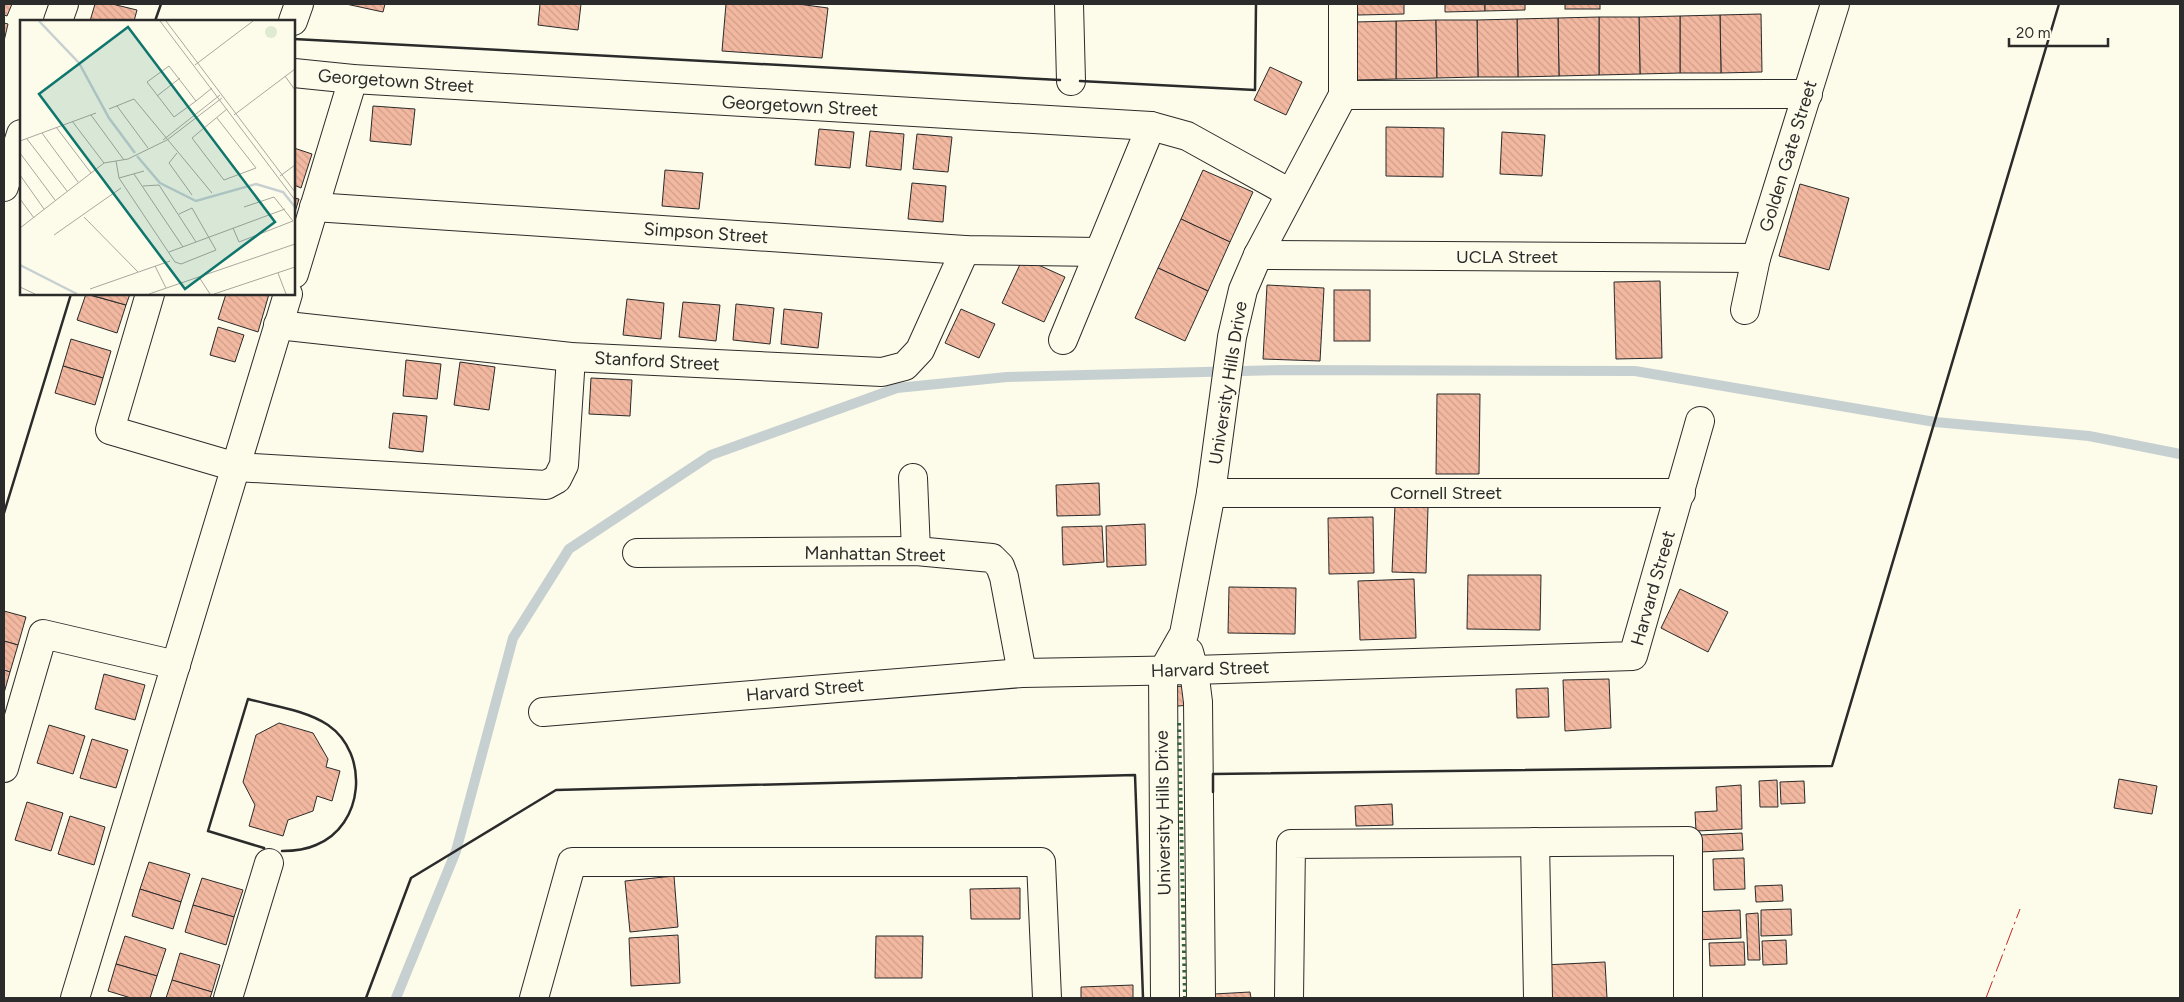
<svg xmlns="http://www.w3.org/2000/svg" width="2184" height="1002" font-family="Figtree,sans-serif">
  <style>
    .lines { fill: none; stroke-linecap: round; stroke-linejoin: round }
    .stream { stroke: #c7d0d0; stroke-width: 10 }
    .building { fill: url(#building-back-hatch); stroke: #2b2b2b }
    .minor-casing { stroke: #2b2b2b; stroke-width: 30 }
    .minor { stroke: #fdfbea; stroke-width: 28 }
    .hedge { stroke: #34623c; stroke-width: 4; stroke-dasharray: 2.5 4; stroke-linecap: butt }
    .wall { stroke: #2b2b2b; stroke-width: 2.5 }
    .power { stroke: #c62828; stroke-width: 1; stroke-dasharray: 18 4 2.5 4; stroke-linecap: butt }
    .labels { text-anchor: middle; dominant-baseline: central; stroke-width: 4; stroke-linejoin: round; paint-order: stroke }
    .street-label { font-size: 18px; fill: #2b2b2b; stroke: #fdfbea }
    .inset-river { fill: none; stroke: #c7d0d0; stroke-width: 2.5 }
    .inset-road { fill: none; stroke: #a9a89e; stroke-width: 1 }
    .view { fill: #0f766e; fill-opacity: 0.15; stroke: #0f766e; stroke-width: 2.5 }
    .inset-edge { fill: none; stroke: #2b2b2b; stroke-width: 2.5 }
  </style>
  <defs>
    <pattern id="building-back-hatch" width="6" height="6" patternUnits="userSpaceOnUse" patternTransform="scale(1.25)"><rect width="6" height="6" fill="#f2b8a0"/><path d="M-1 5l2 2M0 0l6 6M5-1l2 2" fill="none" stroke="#d09e8a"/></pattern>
  </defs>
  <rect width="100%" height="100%" fill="#fdfbea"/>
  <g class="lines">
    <!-- stream -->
    <polyline class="stream" points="396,998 456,851 513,638 569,549 711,455 897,388 1007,377 1283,370 1635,371 1935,422 2089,436 2180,454"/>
  </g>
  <!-- building -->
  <g class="building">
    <polygon points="4,4 12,4 7,16 4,15"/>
    <polygon points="95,4 112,4 137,10 134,21 90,21"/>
    <polygon points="346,4 385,4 383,12"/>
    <polygon points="540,4 581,4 578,30 538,25"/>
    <polygon points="726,4 798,4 828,8 822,58 722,51"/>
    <polygon points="1357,4 1404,4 1404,14 1358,15"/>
    <polygon points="1445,4 1485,4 1485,11 1445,12"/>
    <polygon points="1485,4 1525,4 1525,10 1485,11"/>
    <rect x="1565" y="4" width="35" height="5"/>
    <polygon points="1761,14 1762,72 1721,73 1720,15"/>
    <polygon points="1720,15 1721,73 1680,73 1680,16"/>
    <polygon points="1680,16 1680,73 1640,74 1639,17"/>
    <polygon points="1599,17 1639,17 1640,74 1599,75"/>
    <polygon points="1599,17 1599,75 1559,76 1558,18"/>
    <polygon points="1558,18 1559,76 1518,77 1517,19"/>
    <polygon points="1517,19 1518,77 1478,77 1477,20"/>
    <polygon points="1436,20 1437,78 1396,79 1396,21"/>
    <polygon points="1436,20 1477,20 1478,77 1437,78"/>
    <polygon points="1396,21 1396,79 1356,80 1355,22"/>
    <polygon points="4,23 8,24 4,41"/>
    <polygon points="1270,67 1302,82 1286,115 1254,100"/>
    <polygon points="373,106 415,109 411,145 370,141"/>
    <polygon points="1386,127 1444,128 1443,177 1386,176"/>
    <polygon points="819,129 854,132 850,168 815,165"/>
    <polygon points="870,131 904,134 901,170 866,166"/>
    <polygon points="1502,132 1545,135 1542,176 1500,174"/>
    <polygon points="917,134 952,137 948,172 913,169"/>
    <polygon points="294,148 312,154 301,188 294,185"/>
    <polygon points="665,170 703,173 699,209 662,206"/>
    <polygon points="1203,170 1253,192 1230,242 1181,219"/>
    <polygon points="912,183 946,186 943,222 908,219"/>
    <polygon points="1800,184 1849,198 1829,270 1779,256"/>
    <polygon points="294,198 299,199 294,215"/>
    <polygon points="1181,219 1230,242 1208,291 1158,268"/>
    <polygon points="1023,258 1065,277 1044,322 1002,303"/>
    <polygon points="1158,268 1208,291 1185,341 1135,318"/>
    <polygon points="1660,281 1662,358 1616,359 1614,282"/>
    <polygon points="1267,285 1324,288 1320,361 1263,359"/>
    <rect x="1334" y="290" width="36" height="51"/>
    <polygon points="86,294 126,305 117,333 77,320"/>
    <polygon points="87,294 130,294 126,305"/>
    <polygon points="226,294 269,294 258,332 218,319"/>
    <polygon points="627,299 664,303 661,339 623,335"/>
    <polygon points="683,302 720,305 716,341 679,337"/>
    <polygon points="736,304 774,308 770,344 733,340"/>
    <polygon points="784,309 822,313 818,348 781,344"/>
    <polygon points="961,309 995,324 979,358 945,343"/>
    <polygon points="218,327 244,335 235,362 210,355"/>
    <polygon points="71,339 111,351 103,378 63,366"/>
    <polygon points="406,360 441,364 437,399 403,396"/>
    <polygon points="460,362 495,367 489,410 454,405"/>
    <polygon points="63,366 103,378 95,405 55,393"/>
    <polygon points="591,378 632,380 630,416 589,414"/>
    <polygon points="1437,394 1480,394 1479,474 1436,474"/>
    <polygon points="393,413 427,416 423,452 389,448"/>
    <polygon points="1099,483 1100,515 1057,516 1056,485"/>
    <polygon points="1395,505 1428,507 1426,573 1392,572"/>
    <polygon points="1373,517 1374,573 1329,574 1328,518"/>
    <polygon points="1145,524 1146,565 1107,567 1106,526"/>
    <polygon points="1102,526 1104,562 1063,565 1062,527"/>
    <polygon points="1468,575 1541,575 1540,630 1467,629"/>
    <polygon points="1414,579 1416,638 1360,640 1358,581"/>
    <polygon points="1229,587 1296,588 1295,634 1228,633"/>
    <polygon points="1680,589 1728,612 1708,652 1661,628"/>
    <polygon points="4,611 26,617 18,645 4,641"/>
    <polygon points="4,641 18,645 10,672 4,670"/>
    <polygon points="4,670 10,672 4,693"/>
    <polygon points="104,674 145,685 135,720 95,709"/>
    <polygon points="1609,679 1611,728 1565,731 1563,680"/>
    <polygon points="1186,686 1188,705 1170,707 1169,687"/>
    <polygon points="1548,688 1549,717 1517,718 1516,689"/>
    <polygon points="279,723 313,733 328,759 326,767 340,771 332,801 317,796 313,811 288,820 283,836 249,826 255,805 243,782 256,735"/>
    <polygon points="49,725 85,736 73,774 37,763"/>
    <polygon points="92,739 128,750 116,788 80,778"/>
    <polygon points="2119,779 2157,786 2152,814 2114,808"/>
    <polygon points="1777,780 1778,807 1760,807 1759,781"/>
    <polygon points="1804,781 1805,803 1781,804 1780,782"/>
    <polygon points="1741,785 1742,829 1696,831 1695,812 1717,811 1716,787"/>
    <polygon points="27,802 63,813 51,851 15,840"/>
    <polygon points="1392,804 1393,825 1356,826 1355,806"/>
    <polygon points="70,816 105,827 94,865 58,854"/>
    <polygon points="1742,833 1743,850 1700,852 1700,835"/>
    <polygon points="1744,858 1745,889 1714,890 1713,859"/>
    <polygon points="149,862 190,874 181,902 140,889"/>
    <polygon points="674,876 678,927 630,932 625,881"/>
    <polygon points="202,878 243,890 234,917 193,905"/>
    <polygon points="1782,885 1783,901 1756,902 1755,886"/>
    <polygon points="1020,888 1020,919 971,919 970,889"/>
    <polygon points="140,889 181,902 173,929 132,916"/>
    <polygon points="193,905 234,917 226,945 185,932"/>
    <polygon points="1791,909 1792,935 1761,936 1761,910"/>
    <polygon points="1740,910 1741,938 1695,940 1693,912"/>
    <polygon points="1758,913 1760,960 1748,960 1746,914"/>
    <polygon points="678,935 680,983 631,986 629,938"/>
    <polygon points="125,936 166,949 157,976 116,964"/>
    <polygon points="876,936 923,936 922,978 875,978"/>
    <polygon points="1786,940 1787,964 1763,965 1762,941"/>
    <polygon points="1744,942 1745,965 1710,966 1709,943"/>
    <polygon points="180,953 220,965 212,992 172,980"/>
    <polygon points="1605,962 1607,998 1545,998 1544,965"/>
    <polygon points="116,964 157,976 150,998 131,998 108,991"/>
    <polygon points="172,980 212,992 210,998 166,998"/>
    <polygon points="1133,985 1133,998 1081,998 1081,987"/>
    <polygon points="1250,992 1251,998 1214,998 1214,994"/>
  </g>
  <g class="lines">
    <!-- minor casing -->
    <g class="minor-casing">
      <g id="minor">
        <polyline points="1069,4 1071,81"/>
        <polyline points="58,21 64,4"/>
        <polyline points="293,21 299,4"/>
        <polyline points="294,73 353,79 1151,126 1187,136 1290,193"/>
        <polyline points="1343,95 1808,94"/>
        <polyline points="4,187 21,134"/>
        <polyline points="314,207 965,250 1097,252"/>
        <polyline points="1258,255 1756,258"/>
        <polyline points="294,274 353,79"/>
        <polyline points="150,294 110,430 236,467 546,485 557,479 564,465 571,357"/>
        <polyline points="1745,310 1756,258 1835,4"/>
        <polyline points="278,325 571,357 882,372 905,366 920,350 965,250"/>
        <polyline points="1063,340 1151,126"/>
        <polyline points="913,478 916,551"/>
        <polyline points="1211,493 1681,493"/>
        <polyline points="637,553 916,551 992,558 1000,566 1004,577 1022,673"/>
        <polyline points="1189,652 1194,670 1198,702 1201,998"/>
        <polyline points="543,712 1022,673 1194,670 1633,656 1700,421"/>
        <polyline points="4,768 43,634 176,665"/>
        <polyline points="1535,842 1538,998"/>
        <polyline points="75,998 288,294"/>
        <polyline points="228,998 269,863"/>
        <polyline points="534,998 572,862 1041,862 1047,998"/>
        <polyline points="1165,998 1163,671 1184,634 1211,493 1232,337 1243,290 1258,255 1343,95 1343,4"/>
        <polyline points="1289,998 1291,844 1688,841 1688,998"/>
      </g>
    </g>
    <!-- minor -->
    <use href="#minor" class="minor"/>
    <!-- hedge -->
    <polyline class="hedge" points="1179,723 1185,998"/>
    <!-- wall -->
    <g class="wall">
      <polyline points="155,21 161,4"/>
      <polyline points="294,39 1060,80"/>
      <polyline points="1080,81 1255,90 1256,4"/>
      <polyline points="4,513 71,294"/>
      <polyline points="1213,792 1213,774 1832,766 2059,4"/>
      <path d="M264 848 208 831 248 699C273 706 306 710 328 725 370 754 364 826 316 845 305 850 294 851 282 851"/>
      <polyline points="366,998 411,878 556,790 1135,775 1143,998"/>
    </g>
    <!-- power -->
    <polyline class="power" points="1986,998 2020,909"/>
  </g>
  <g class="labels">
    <!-- street labels -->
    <g class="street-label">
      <text transform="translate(396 81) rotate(4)">Georgetown Street</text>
      <text transform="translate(800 106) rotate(3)">Georgetown Street</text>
      <text transform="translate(1788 156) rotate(-73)">Golden Gate Street</text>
      <text transform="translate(706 233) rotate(4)">Simpson Street</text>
      <text x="1507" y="257">UCLA Street</text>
      <text transform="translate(657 361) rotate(3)">Stanford Street</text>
      <text transform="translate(1228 383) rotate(-81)">University Hills Drive</text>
      <text x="1446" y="493">Cornell Street</text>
      <text transform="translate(875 554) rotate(1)">Manhattan Street</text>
      <text transform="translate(1653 588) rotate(-74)">Harvard Street</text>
      <text transform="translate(1210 669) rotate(-2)">Harvard Street</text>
      <text transform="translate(805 690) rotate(-5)">Harvard Street</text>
      <text transform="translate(1163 813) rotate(-91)">University Hills Drive</text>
    </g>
  </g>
  <!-- overview -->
  <g transform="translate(20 20)">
    <rect width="275" height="275" fill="#fdfbea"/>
    <path d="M245 12a6 6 0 1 1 12 0a6 6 0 1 1-12 0Z" fill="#deebd1"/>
    <path class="inset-river" d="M19 1 59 43 89 98 115 133M117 136 140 163 176 181 236 164 263 172 275 187M0 245 57 274"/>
    <path class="inset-road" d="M140 1 275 180M146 1 275 172M175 45 233 1M265 56 275 70M137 76 160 58M176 81 149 46 127 62 154 97 176 81 192 68M97 86 128 128M89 89 114 79 192 173M71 95 104 140M214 95 275 49M197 98 236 148 204 160 172 118 207 89M52 101 84 143M36 107 71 153M184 109 220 154M22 113 58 162M7 119 47 171M143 120 200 75M0 121 76 93M0 133 35 180M157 133 149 143 172 175M96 141 99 158 155 242 161 244 196 230 172 188 159 194M114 154 163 227M0 155 24 189M260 156 275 145M99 158 124 151M123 166 139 165 176 222M0 179 14 198M64 197 118 252M0 208 84 143 108 139 147 120 202 78M213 208 219 222 273 201 254 177 224 187M34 215 101 168M149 232 265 189M135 246 146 268M258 253 266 274M179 257 190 274M0 267 15 274M70 269 150 241M129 274 275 224M194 274 275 247"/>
    <path class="view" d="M108 7 255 202 165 269 19 74Z"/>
    <rect width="275" height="275" class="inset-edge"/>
  </g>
  <!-- border -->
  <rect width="2184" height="1002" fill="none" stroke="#2b2b2b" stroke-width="10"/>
  <!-- scale -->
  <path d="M2009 38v8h99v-8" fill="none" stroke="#2b2b2b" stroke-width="2.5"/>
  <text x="2016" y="38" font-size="15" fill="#2b2b2b" stroke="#fdfbea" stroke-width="4" paint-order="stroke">20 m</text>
</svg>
